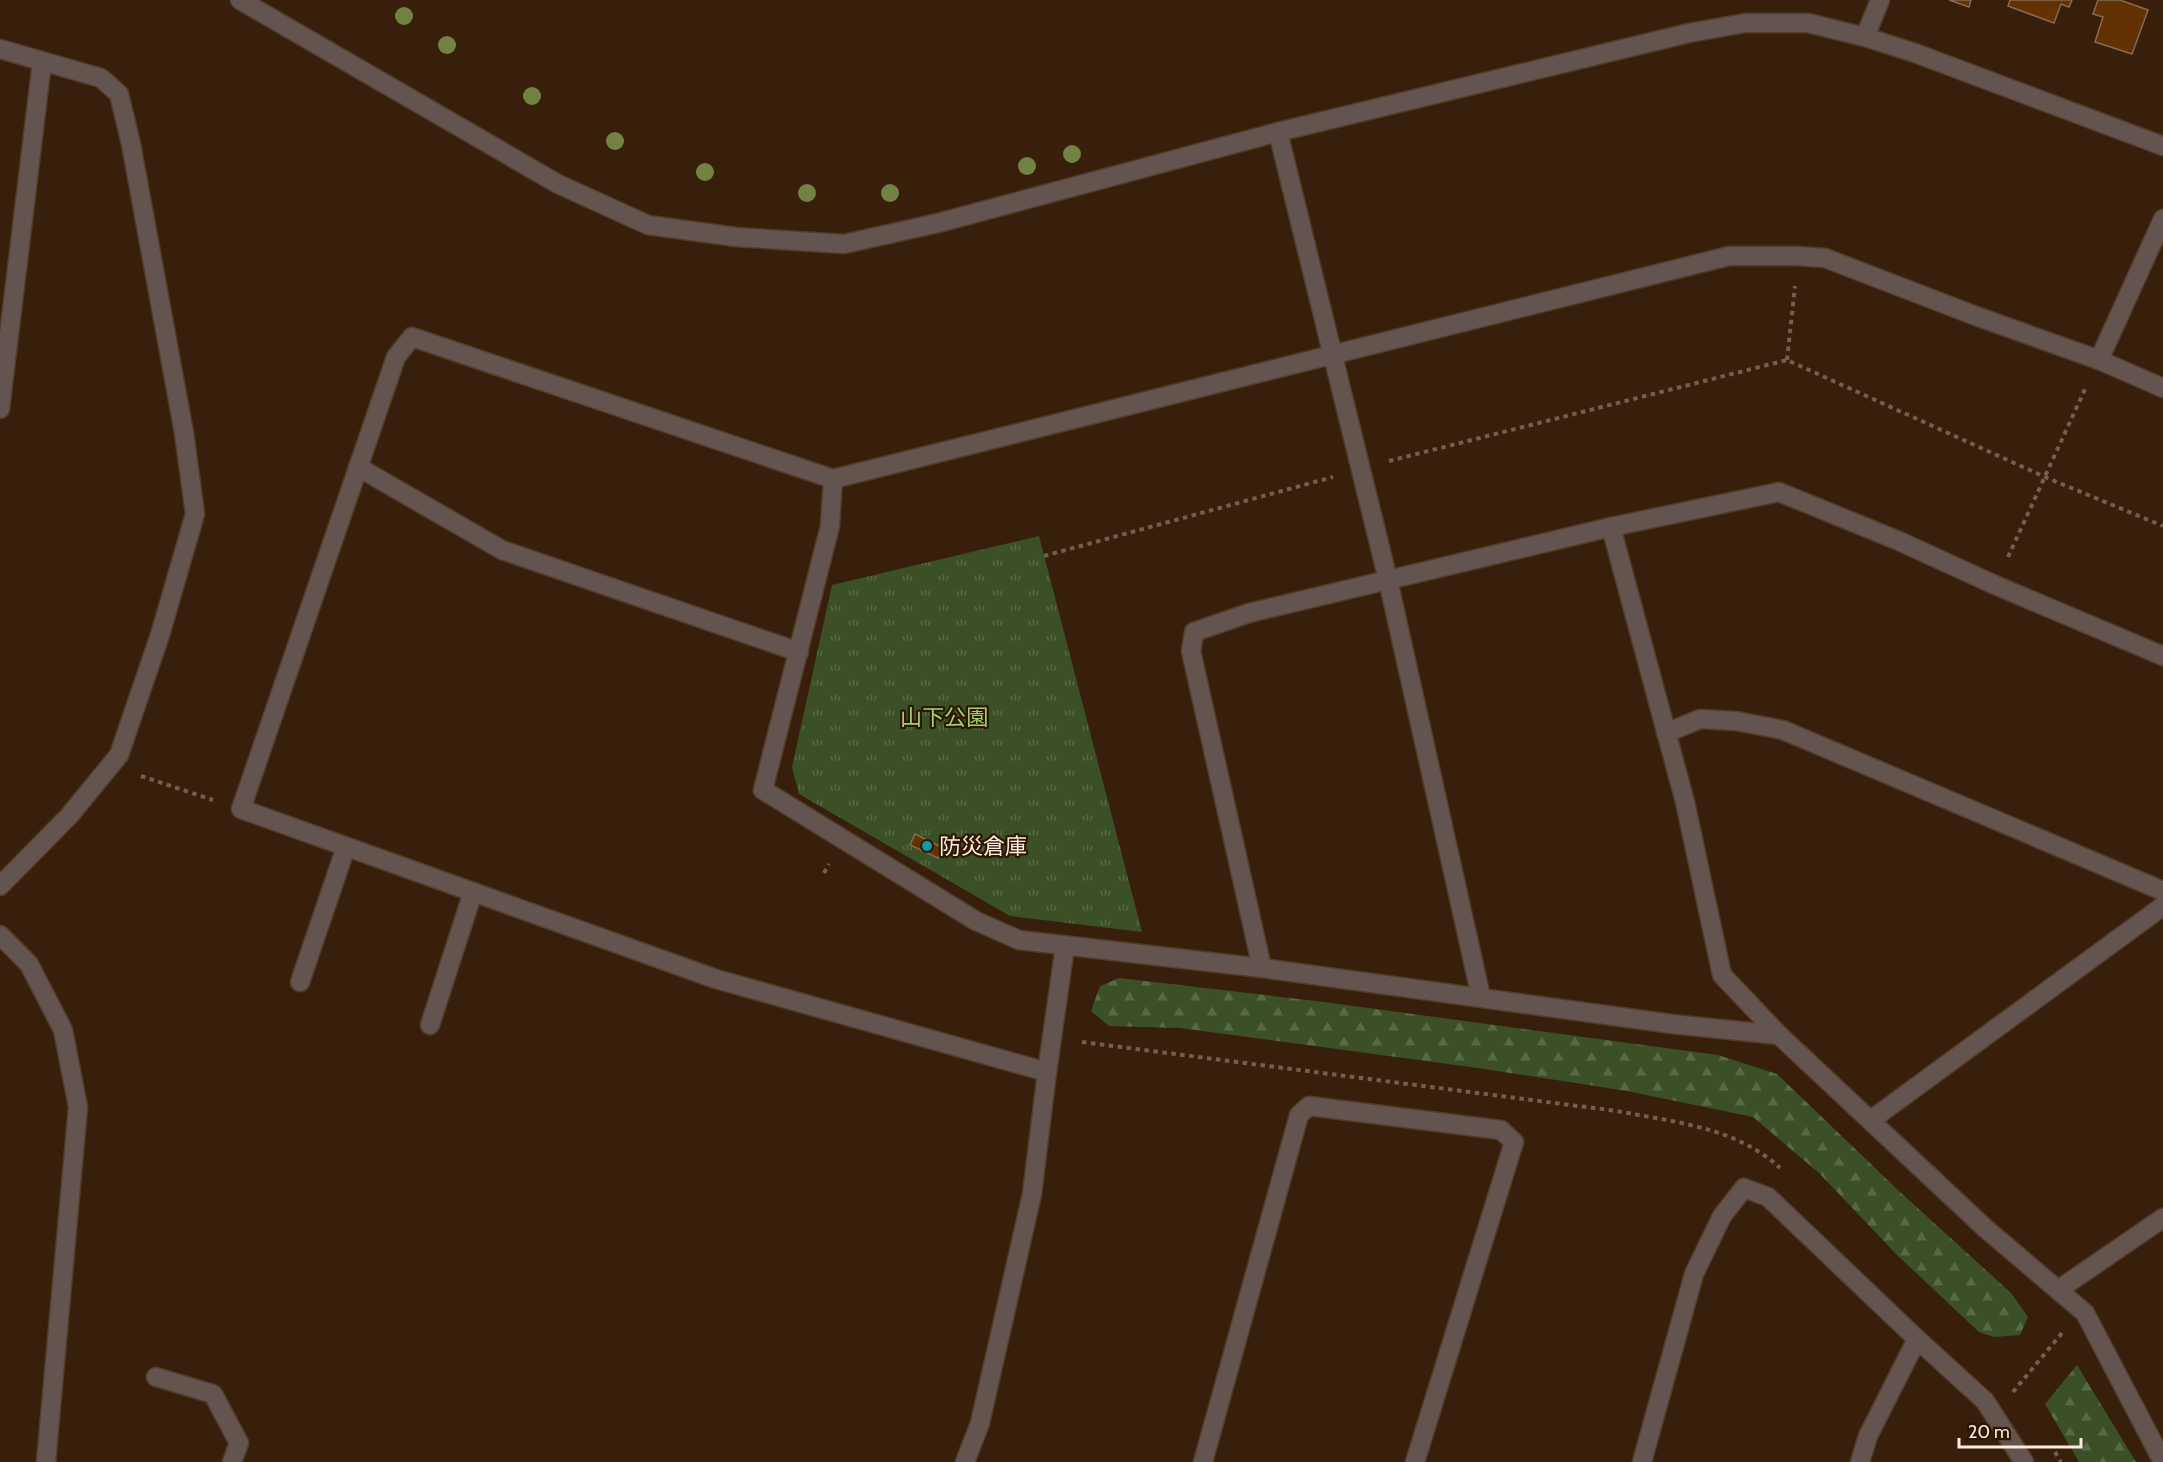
<svg xmlns="http://www.w3.org/2000/svg" width="2163" height="1462" font-family="Cabin,'Noto Sans JP',sans-serif">
  <style>
    .forest { fill: url(#forest-firs) }
    .park { fill: url(#park-tufts) }
    .building { fill: #633203; stroke: #876954; stroke-width: 1.5 }
    .lines { fill: none; stroke-linecap: round; stroke-linejoin: round }
    .minor-casing { stroke: #533c2a; stroke-width: 21 }
    .tertiary-casing { stroke: #533c2a; stroke-width: 21 }
    .path { stroke: #755e4d; stroke-width: 4; stroke-dasharray: 4.5 4.5; stroke-linecap: butt }
    .minor { stroke: #645450; stroke-width: 18 }
    .tertiary { stroke: #645450; stroke-width: 18 }
    .tree { fill: #718242 }
    .culture-dot { fill: #0f9aa8; stroke: #2e1603; stroke-width: 2 }
    .labels { text-anchor: middle; dominant-baseline: central; stroke-width: 4.5; stroke-linejoin: round; paint-order: stroke }
    .park-label { font-size: 22px; fill: #9fd36f; stroke: #2e1603 }
    .poi-label { font-size: 22px; fill: #fcebdf; stroke: #2e1603; text-anchor: start }
  </style>
  <defs>
    <pattern id="forest-firs" width="22" height="20" patternUnits="userSpaceOnUse" patternTransform="scale(1.5)"><rect width="22" height="20" fill="#3b5027"/><path d="M5 1l3.5 6h-7zM16 11l3.5 6h-7z" fill="#586946"/></pattern>
    <pattern id="park-tufts" width="24" height="20" patternUnits="userSpaceOnUse" patternTransform="scale(1.5)"><rect width="24" height="20" fill="#3b5027"/><path d="M3 7l-1-3M5 7V3M7 7l1-3M15 17l-1-3M17 17v-4M19 17l1-3" fill="none" stroke="#586946"/></pattern>
  </defs>
  <rect width="100%" height="100%" fill="#381f0c"/>
  <!-- forest -->
  <g class="forest">
    <polygon points="1119,978 1316,1001 1718,1055 1777,1074 1899,1191 2011,1293 2028,1317 2020,1335 1994,1337 1979,1332 1897,1255 1820,1174 1753,1117 1627,1091 1478,1068 1180,1028 1109,1026 1091,1011 1100,986"/>
    <polygon points="2077,1365 2136,1462 2079,1462 2045,1404"/>
  </g>
  <!-- park -->
  <polygon class="park" points="1039,536 1142,932 1010,916 799,794 792,767 832,585"/>
  <!-- building -->
  <g class="building">
    <polygon points="1949,0 1971,0 1969,7"/>
    <polygon points="2010,0 2072,0 2069,7 2061,4 2054,23 2008,6"/>
    <polygon points="2098,0 2120,0 2148,10 2132,54 2095,42 2103,17 2093,14"/>
    <polygon points="915,834 943,848 938,858 910,845"/>
  </g>
  <g class="lines">
    <!-- minor casing -->
    <g class="minor-casing">
      <g id="minor">
        <polyline points="1865,37 1880,0"/>
        <polyline points="0,49 101,78 119,94 131,144 184,433 195,514 160,635 119,755 69,816 0,886"/>
        <polyline points="1278,132 1388,580 1481,997"/>
        <polyline points="2099,360 2163,219"/>
        <polyline points="0,409 42,62"/>
        <polyline points="358,467 502,550 799,652"/>
        <polyline points="833,479 830,526 763,790 976,921 1019,940 1262,968 1672,1024 1779,1035"/>
        <polyline points="1611,527 1685,802 1722,975 1779,1035 1985,1228 2085,1313 2163,1462"/>
        <polyline points="1666,733 1700,719 1736,721 1783,730 2163,891"/>
        <polyline points="0,935 29,964 63,1030 78,1107 46,1462"/>
        <polyline points="1065,946 1047,1072 716,979 241,809 396,357 412,337 833,479 1729,256 1797,256 1825,258 1976,316 2099,360 2163,388"/>
        <polyline points="1262,968 1191,651 1194,632 1249,613 1611,527 1779,492 1899,541 1995,585 2163,656"/>
        <polyline points="300,982 346,847"/>
        <polyline points="430,1025 473,892"/>
        <polyline points="1871,1120 2163,906"/>
        <polyline points="2058,1290 2163,1218"/>
        <polyline points="156,1377 213,1394 239,1443 232,1462"/>
        <polyline points="1203,1462 1299,1115 1309,1106 1501,1130 1514,1142 1415,1462"/>
        <polyline points="1642,1462 1694,1274 1722,1216 1744,1188 1768,1197 1917,1339 1985,1401 2024,1462"/>
        <polyline points="1860,1462 1868,1436 1917,1339"/>
      </g>
    </g>
    <!-- tertiary casing -->
    <g class="tertiary-casing">
      <g id="tertiary">
        <polyline points="240,0 558,184 648,225 736,237 844,244 938,223 1278,132 1689,33 1745,23 1808,23 1865,37 1915,53 2163,146"/>
        <polyline points="965,1462 980,1423 1032,1194 1047,1072"/>
      </g>
    </g>
    <!-- path -->
    <g class="path">
      <polyline points="1787,360 1795,286"/>
      <polyline points="1389,461 1787,360 2045,477 2163,526"/>
      <polyline points="1044,556 1333,477"/>
      <polyline points="2008,557 2086,387"/>
      <polyline points="141,776 213,800"/>
      <polyline points="824,873 829,864"/>
      <path d="M1082 1042 1617 1111C1674 1122 1736 1127 1780 1168"/>
      <polyline points="2013,1392 2062,1333"/>
      <polyline points="2055,1452 2061,1462"/>
    </g>
    <!-- minor -->
    <use href="#minor" class="minor"/>
    <!-- tertiary -->
    <use href="#tertiary" class="tertiary"/>
  </g>
  <!-- trees -->
  <g class="tree">
    <circle cx="404" cy="16" r="9"/>
    <circle cx="447" cy="45" r="9"/>
    <circle cx="532" cy="96" r="9"/>
    <circle cx="615" cy="141" r="9"/>
    <circle cx="1072" cy="154" r="9"/>
    <circle cx="1027" cy="166" r="9"/>
    <circle cx="705" cy="172" r="9"/>
    <circle cx="807" cy="193" r="9"/>
    <circle cx="890" cy="193" r="9"/>
  </g>
  <!-- markers -->
  <circle class="culture-dot" cx="927" cy="846" r="6"/>
  <g class="labels">
    <!-- park labels -->
    <g class="park-label">
      <text x="944" y="717">山下公園</text>
    </g>
    <!-- poi labels -->
    <g class="poi-label">
      <text x="939" y="846">防災倉庫</text>
    </g>
  </g>
  <!-- scale -->
  <path d="M1959 1438v9h122v-9" fill="none" stroke="#fcebdf" stroke-width="3"/>
  <text x="1968" y="1438" font-size="18" fill="#fcebdf" stroke="#2e1603" stroke-width="4.5" paint-order="stroke">20 m</text>
</svg>
